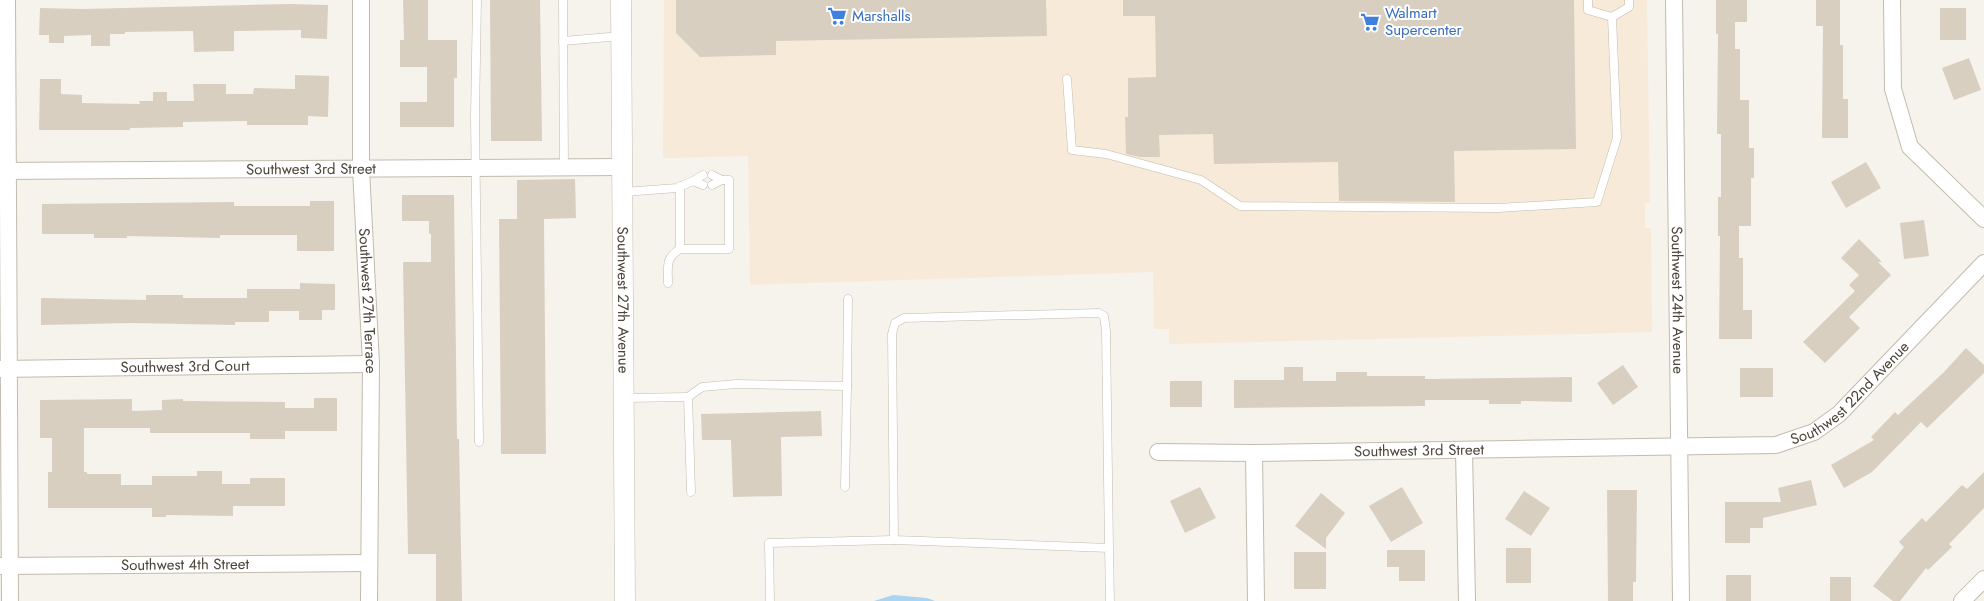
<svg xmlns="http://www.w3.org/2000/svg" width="1984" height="601" font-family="Jost,sans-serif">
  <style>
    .commercial { fill: #f7ead8 }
    .water { fill: #a9d4f2 }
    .building { fill: #d8cfc1 }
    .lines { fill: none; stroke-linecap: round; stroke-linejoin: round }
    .service-casing { stroke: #c2bbae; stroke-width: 9 }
    .minor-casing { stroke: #c2bbae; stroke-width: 18 }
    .tertiary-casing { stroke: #c2bbae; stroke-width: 21 }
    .service { stroke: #fff; stroke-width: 8 }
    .minor { stroke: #fff; stroke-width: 16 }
    .tertiary { stroke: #fff; stroke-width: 20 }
    .labels { text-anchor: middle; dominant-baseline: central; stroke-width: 4; stroke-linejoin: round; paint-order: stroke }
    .shop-label { font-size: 15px; fill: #366cbe; stroke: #fff; text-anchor: start }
    .street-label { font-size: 15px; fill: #4b4439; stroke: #fff }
  </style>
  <rect width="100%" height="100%" fill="#f6f3ec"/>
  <!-- commercial -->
  <polygon class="commercial" points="664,0 1647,0 1650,203 1645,203 1645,228 1651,228 1652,332 1169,344 1169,329 1154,329 1153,272 750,285 748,156 663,158"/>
  <!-- water -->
  <polygon class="water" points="893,595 927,598 935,601 874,601"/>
  <!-- building -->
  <g class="building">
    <polygon points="403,0 428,0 428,40 457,40 457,78 454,78 454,127 400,127 400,102 427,102 427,67 400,67 400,40 404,40"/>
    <polygon points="490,0 540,0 542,141 491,141"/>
    <polygon points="676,0 1046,0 1047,36 776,41 776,55 700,57 676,33"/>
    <polygon points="1123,0 1574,0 1576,149 1454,151 1455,202 1339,201 1338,162 1214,164 1213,134 1159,135 1160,157 1140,157 1126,154 1125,117 1128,117 1128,78 1156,77 1155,16 1123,16"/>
    <polygon points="1716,0 1747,0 1747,22 1735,22 1735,49 1740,49 1740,100 1749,100 1749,148 1754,148 1754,178 1751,178 1751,226 1739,226 1739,258 1743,258 1743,310 1752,310 1752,339 1719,339 1720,236 1718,236 1718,197 1721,197 1721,134 1717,134 1718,34 1716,34"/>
    <polygon points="1816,0 1840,0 1840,45 1843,45 1843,99 1848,99 1848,138 1822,138 1823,26 1816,26"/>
    <polygon points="290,4 328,5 327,39 301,38 301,30 234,31 234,51 194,52 193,31 125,32 125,34 110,34 110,46 91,46 91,35 64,36 64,43 49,43 49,35 39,35 40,8 83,9"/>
    <rect x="1940" y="8" width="26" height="32"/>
    <polygon points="1969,58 1981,90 1954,100 1942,68"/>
    <polygon points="295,75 329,76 328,117 308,116 308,125 247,125 247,121 183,122 183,127 130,128 130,130 39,130 40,79 61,79 61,94 82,95 82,103 140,104 139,101 153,101 153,92 167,92 167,101 194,101 193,84 226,84 226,94 253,94 254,88 295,89"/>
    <polygon points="1866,162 1881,188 1846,208 1831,182"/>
    <polygon points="575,179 576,218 544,219 546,454 501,454 499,219 517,219 517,180"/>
    <polygon points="402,195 454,195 457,439 459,439 462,601 436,601 436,554 408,554 403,262 431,262 431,234 429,234 429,221 402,221"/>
    <polygon points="310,201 334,201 334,251 297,251 297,235 220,235 220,238 127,236 127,238 94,238 94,234 42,234 42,204 234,202 234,206 310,206"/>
    <polygon points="1924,220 1929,256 1904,259 1900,223"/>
    <polygon points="1859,239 1882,262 1878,262 1891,275 1849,317 1860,328 1825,363 1803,342 1855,291 1849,285 1859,275 1841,258"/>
    <polygon points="300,283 335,284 335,310 322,310 322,320 299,320 299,311 269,311 269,322 235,322 235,325 132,323 41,325 41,298 146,300 146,295 183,295 183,298 247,298 247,289 300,289"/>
    <polygon points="1966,348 1984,365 1984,373 1927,428 1921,422 1872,472 1844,488 1831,465 1874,440 1871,437 1895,412 1898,415 1944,372"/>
    <polygon points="1623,365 1638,387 1613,405 1597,383"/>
    <polygon points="1284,367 1303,367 1303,381 1336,381 1336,372 1367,372 1367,376 1425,376 1425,379 1572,377 1572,402 1521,401 1521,404 1489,404 1489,400 1425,400 1425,406 1234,408 1234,380 1284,380"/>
    <rect x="1740" y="368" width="33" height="29"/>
    <rect x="1170" y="381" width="32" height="26"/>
    <polygon points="314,398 337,398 337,431 285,431 285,439 250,439 250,433 150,433 150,428 84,428 84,472 87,472 87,474 121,474 121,485 152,485 152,476 197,476 197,471 222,471 222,484 250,484 250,478 285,478 285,506 233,506 233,516 166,515 166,517 152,517 152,508 48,508 48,472 52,472 52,438 40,438 40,400 132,399 132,411 162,410 162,400 183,399 183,401 285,402 285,408 314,408"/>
    <polygon points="821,411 822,436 781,437 782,496 733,497 731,440 702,440 701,414"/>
    <polygon points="1984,472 1984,508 1949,544 1952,547 1928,570 1926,568 1900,601 1893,601 1873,586 1904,547 1899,542 1922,518 1926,522 1962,485 1967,489"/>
    <polygon points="1811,480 1817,505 1763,518 1763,528 1750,528 1750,543 1725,543 1725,502 1781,502 1778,488"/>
    <polygon points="1200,487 1216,518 1185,533 1170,501"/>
    <polygon points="1402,487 1423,523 1391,542 1369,506"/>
    <polygon points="1607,490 1637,490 1636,582 1633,582 1633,601 1608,601"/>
    <polygon points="1524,491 1550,508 1531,536 1505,519"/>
    <polygon points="1321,493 1345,513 1326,538 1326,549 1295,526"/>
    <rect x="1506" y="548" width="25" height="35"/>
    <polygon points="1387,550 1425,550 1425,581 1399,581 1399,567 1387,567"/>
    <rect x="1294" y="552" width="32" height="37"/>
    <rect x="1726" y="575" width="25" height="26"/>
    <rect x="1830" y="577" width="21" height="24"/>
  </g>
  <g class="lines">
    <!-- service casing -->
    <g class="service-casing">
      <g id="service">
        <polyline points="477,0 475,117 479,442"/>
        <polyline points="563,0 564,168"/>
        <polyline points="1588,0 1588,10 1612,17"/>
        <polyline points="563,41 621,36"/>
        <polyline points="1067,79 1072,150 1106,154 1201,180 1240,206 1498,208 1597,202 1617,138 1612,17 1629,7 1629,0"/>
        <polyline points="703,175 693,181 703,185"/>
        <polyline points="712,175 722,180 712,185"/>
        <polyline points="680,186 680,249 729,249 729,180 722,180"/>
        <polyline points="624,192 677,188 693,181"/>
        <path d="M668 283C668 267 665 258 680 249"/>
        <polyline points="688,397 702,387 736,384 847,386 848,299"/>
        <polyline points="626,398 688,397 691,492"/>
        <polyline points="845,487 847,386"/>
        <polyline points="1109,548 894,540 892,334 895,323 904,318 1099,313 1104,316 1106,331 1109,548 1110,601"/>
        <polyline points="770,601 769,543 894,540"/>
      </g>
    </g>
    <!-- minor casing -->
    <g class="minor-casing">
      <g id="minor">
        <polyline points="7,0 10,601"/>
        <path id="s1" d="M361 0V169L371 364 369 601"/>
        <path id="s2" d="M1674 0 1681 601"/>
        <polyline points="1892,0 1893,89 1910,147 1984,219"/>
        <path id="s3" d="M0 171 622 167"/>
        <path id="s4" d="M0 369 371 364"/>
        <polyline points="1464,450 1467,601"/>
        <path id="s5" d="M1158 452 1254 453 1776 445 1814 432 1839 414 1984 263"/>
        <polyline points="1254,453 1256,601"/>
        <path id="s6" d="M1 566 368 563"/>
        <polyline points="1962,601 1984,579"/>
      </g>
    </g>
    <!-- tertiary casing -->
    <g class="tertiary-casing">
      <g id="tertiary">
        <path id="s7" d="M621 0 625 601"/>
      </g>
    </g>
    <!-- service -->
    <use href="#service" class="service"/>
    <!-- minor -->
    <use href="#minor" class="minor"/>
    <!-- tertiary -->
    <use href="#tertiary" class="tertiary"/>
  </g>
  <!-- icons -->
  <defs>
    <g id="supermarket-bare" transform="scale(1.5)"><path d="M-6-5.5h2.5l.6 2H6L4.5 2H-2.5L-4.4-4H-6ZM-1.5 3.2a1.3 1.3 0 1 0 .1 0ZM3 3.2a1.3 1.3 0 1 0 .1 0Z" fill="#3f7fe0" stroke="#fff" stroke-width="2.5" paint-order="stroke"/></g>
  </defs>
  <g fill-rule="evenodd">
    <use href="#supermarket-bare" x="837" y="16"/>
    <use href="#supermarket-bare" x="1370" y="22"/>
  </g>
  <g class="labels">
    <!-- shop labels -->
    <g class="shop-label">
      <text x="1385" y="13">Walmart<tspan x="1385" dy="17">Supercenter</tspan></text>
      <text x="852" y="16">Marshalls</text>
    </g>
    <!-- street labels -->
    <g class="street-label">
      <text stroke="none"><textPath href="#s3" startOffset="311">Southwest 3rd Street</textPath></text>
      <text stroke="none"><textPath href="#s1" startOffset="301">Southwest 27th Terrace</textPath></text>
      <text stroke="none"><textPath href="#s7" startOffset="300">Southwest 27th Avenue</textPath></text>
      <text stroke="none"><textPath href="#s2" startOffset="300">Southwest 24th Avenue</textPath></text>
      <text stroke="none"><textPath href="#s4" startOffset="185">Southwest 3rd Court</textPath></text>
      <text stroke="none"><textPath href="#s5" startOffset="710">Southwest 22nd Avenue</textPath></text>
      <text stroke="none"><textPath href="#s5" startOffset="261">Southwest 3rd Street</textPath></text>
      <text stroke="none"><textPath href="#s6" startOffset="184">Southwest 4th Street</textPath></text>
    </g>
  </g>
</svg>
